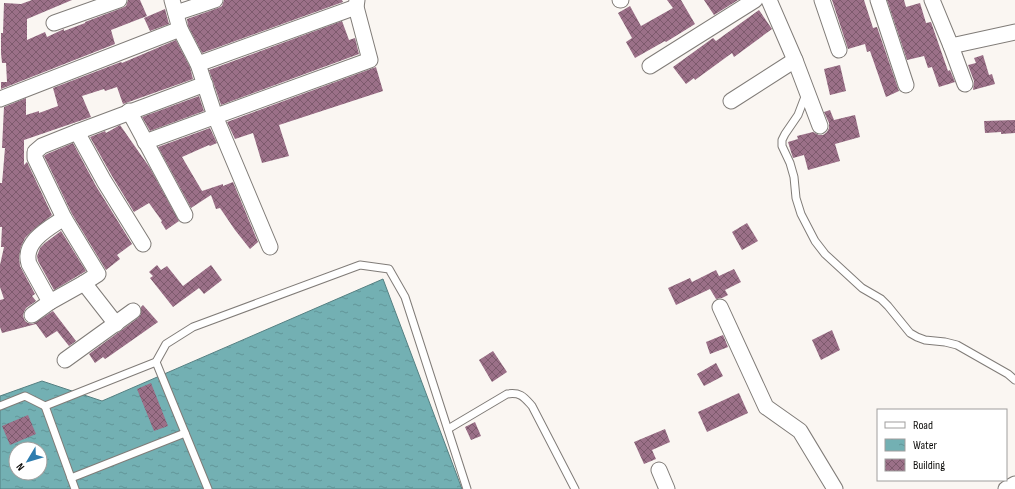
<svg xmlns="http://www.w3.org/2000/svg" width="1015" height="489" font-family="'Sofia Sans Condensed',sans-serif">
  <style>
    .water { fill: url(#water-ripples); stroke: #557f81; fill-rule: evenodd }
    .building { fill: url(#building-cross-hatch) }
    .lines { fill: none; stroke-linecap: round; stroke-linejoin: round }
    .lane-casing { stroke: #807c78; stroke-width: 9 }
    .street-casing { stroke: #807c78; stroke-width: 17 }
    .lane { stroke: #fff; stroke-width: 7 }
    .street { stroke: #fff; stroke-width: 15 }
  </style>
  <defs>
    <pattern id="water-ripples" width="26" height="14" patternUnits="userSpaceOnUse"><rect width="26" height="14" fill="#73b0b3"/><path d="M2 4q2-2 4 0t4 0M15 11q2-2 4 0t4 0" fill="none" stroke="#629699"/></pattern>
    <pattern id="building-cross-hatch" width="8" height="8" patternUnits="userSpaceOnUse"><rect width="8" height="8" fill="#9b7088"/><path d="M0 0l8 8M0 8l8-8" fill="none" stroke="#7d5a6d"/></pattern>
  </defs>
  <rect width="100%" height="100%" fill="#faf6f2"/>
  <!-- water -->
  <path class="water" d="M383 279 462 489H0V396L42 381 102 401ZM16 449H40V473H16Z"/>
  <!-- building -->
  <g class="building">
    <polygon points="32,0 72,0 27,19 27,40 45,32 47,37 64,29 64,31 85,23 85,22 122,8 126,6 128,0 140,0 147,16 111,30 115,44 1,89 1,82 7,82 6,63 2,63 1,53 1,33 3,33 4,3 21,4"/>
    <polygon points="224,0 342,0 343,2 202,53 188,26 187,19 218,8 222,6"/>
    <polygon points="667,0 681,0 695,24 666,42 665,41 635,58 626,42 632,38 618,13 630,6 641,26 673,8"/>
    <polygon points="704,0 738,0 714,15"/>
    <polygon points="832,0 864,0 873,28 877,27 899,91 886,97 870,51 867,52 865,44 848,49"/>
    <polygon points="887,0 904,0 906,7 920,3 926,23 931,22 948,71 950,70 955,82 939,87 932,67 928,68 924,56 907,60"/>
    <polygon points="165,9 169,24 150,31 144,18"/>
    <polygon points="759,10 772,29 734,57 732,53 706,72 695,80 694,78 686,84 673,67 713,38 716,41"/>
    <polygon points="342,21 349,40 355,38 359,54 221,105 209,70"/>
    <polygon points="176,40 190,67 193,79 123,104 117,87 105,91 104,89 82,96 91,117 24,140 24,165 27,162 52,215 32,231 25,238 21,247 19,257 20,266 35,294 32,296 36,301 26,308 24,312 23,316 25,321 28,323 33,324 53,311 76,341 69,346 57,331 46,338 36,324 2,333 0,327 0,300 4,299 0,287 0,265 4,247 1,247 2,227 0,227 0,183 2,183 3,172 5,148 2,148 4,107 26,98 26,115 39,111 39,113 58,106 53,88 121,62 122,63"/>
    <polygon points="983,55 989,75 992,74 995,84 973,90 974,81 968,65 976,63 974,58"/>
    <polygon points="840,65 846,91 830,95 824,69"/>
    <polygon points="376,67 383,91 279,125 289,156 262,163 253,133 235,139 227,122"/>
    <polygon points="199,96 204,111 150,131 142,117"/>
    <polygon points="830,110 834,120 855,115 860,137 835,144 840,161 808,170 804,155 793,158 788,142 798,139 797,136 813,132 819,135 823,135 827,132 829,128 829,123 824,112"/>
    <polygon points="1015,120 1015,133 1001,134 1001,132 985,133 984,121"/>
    <polygon points="120,125 150,168 179,221 166,230 161,222 162,221 149,203 134,212 112,176 90,137 105,131 106,133"/>
    <polygon points="210,128 217,143 210,146 209,145 182,157 202,191 223,184 223,186 233,182 258,242 250,249 235,230 220,208 216,209 211,195 191,208 158,147"/>
    <polygon points="73,143 96,186 132,244 117,255 120,259 106,270 72,214 44,156 47,154"/>
    <polygon points="747,223 758,241 742,250 732,232"/>
    <polygon points="61,231 86,271 54,290 38,261 37,256 40,248 45,243"/>
    <polygon points="157,265 161,270 167,266 183,286 211,265 222,280 204,294 199,288 173,307 150,278 153,276 149,272"/>
    <polygon points="734,269 741,282 725,290 728,295 722,298 716,299 710,289 676,305 668,288 690,278 692,282 716,270 719,276"/>
    <polygon points="143,305 158,322 111,355 105,359 103,357 95,363 89,354 138,318 141,314 141,307"/>
    <polygon points="832,330 840,350 821,360 812,340"/>
    <polygon points="723,335 728,347 710,354 706,342"/>
    <polygon points="493,351 507,372 492,382 479,360"/>
    <polygon points="716,363 723,376 704,386 697,374"/>
    <polygon points="151,383 168,426 154,431 137,389"/>
    <polygon points="739,393 748,413 707,432 698,412"/>
    <polygon points="28,415 36,434 10,445 2,426"/>
    <polygon points="475,422 481,436 471,440 465,427"/>
    <polygon points="665,429 670,442 652,450 656,459 644,464 634,442"/>
  </g>
  <g class="lines">
    <!-- lane casing -->
    <g class="lane-casing">
      <g id="lane">
        <polyline points="806,94 798,115 785,134 782,140 782,146 790,163 794,177 796,198 801,214 815,241 825,254 862,288 881,299 888,306 910,333 917,337 925,340 945,342 957,345 1008,374 1015,380"/>
        <polyline points="156,362 208,489"/>
        <polyline points="0,406 25,396 45,406 156,362 166,344 193,327 360,265 389,269 405,297 467,489"/>
        <polyline points="45,406 75,489"/>
        <path d="M448 429 507 394C521 392 524 397 532 406L575 489"/>
        <polyline points="71,478 185,433"/>
      </g>
    </g>
    <!-- street casing -->
    <g class="street-casing">
      <g id="street">
        <polyline points="172,0 180,29 198,64 215,116 270,247"/>
        <polyline points="620,0 621,0"/>
        <polyline points="769,0 795,60 820,126"/>
        <polyline points="822,0 839,50"/>
        <polyline points="878,0 906,85"/>
        <polyline points="932,0 951,46 965,84"/>
        <polyline points="176,13 215,0"/>
        <polyline points="54,23 119,0"/>
        <polyline points="951,46 1015,32"/>
        <polyline points="198,64 356,7"/>
        <polyline points="650,66 755,0"/>
        <polyline points="0,99 180,29"/>
        <polyline points="731,101 795,60"/>
        <polyline points="129,111 185,215"/>
        <polyline points="77,132 104,181 143,244"/>
        <polyline points="145,142 370,60 356,7 357,0"/>
        <polyline points="84,283 98,274 64,218 35,158 35,152 42,146 77,132 205,84"/>
        <path d="M50 302 29 264C22 242 49 228 64 218"/>
        <polyline points="720,307 766,407 800,431 835,489"/>
        <polyline points="32,315 50,302 84,283 116,324"/>
        <polyline points="65,360 133,311"/>
        <polyline points="659,470 667,489"/>
        <polyline points="1006,489 1015,484"/>
      </g>
    </g>
    <!-- lane -->
    <use href="#lane" class="lane"/>
    <!-- street -->
    <use href="#street" class="street"/>
  </g>
  <!-- legend -->
  <rect x="877" y="409" width="130" height="72" fill="#ffffff" stroke="#9f9e9d"/>
  <rect x="885" y="422" width="20" height="6" fill="#ffffff" stroke="#9f9e9d"/>
  <text x="913" y="429" font-size="12" fill="#0e0d0b">Road</text>
  <rect x="885" y="439" width="20" height="12" fill="url(#water-ripples)" stroke="#9f9e9d"/>
  <text x="913" y="449" font-size="12" fill="#0e0d0b">Water</text>
  <rect x="885" y="459" width="20" height="12" fill="url(#building-cross-hatch)" stroke="#9f9e9d"/>
  <text x="913" y="469" font-size="12" fill="#0e0d0b">Building</text>
  <!-- north arrow -->
  <g transform="translate(28 461) rotate(232)"><circle r="19" fill="#ffffff" stroke="#9f9e9d"/>
  <path d="M0-3L7 15L0 10L-7 15Z" fill="#2d7cae"/>
  <text y="-6" font-size="11" font-weight="bold" text-anchor="middle" fill="#0e0d0b">N</text>
  </g>
</svg>
